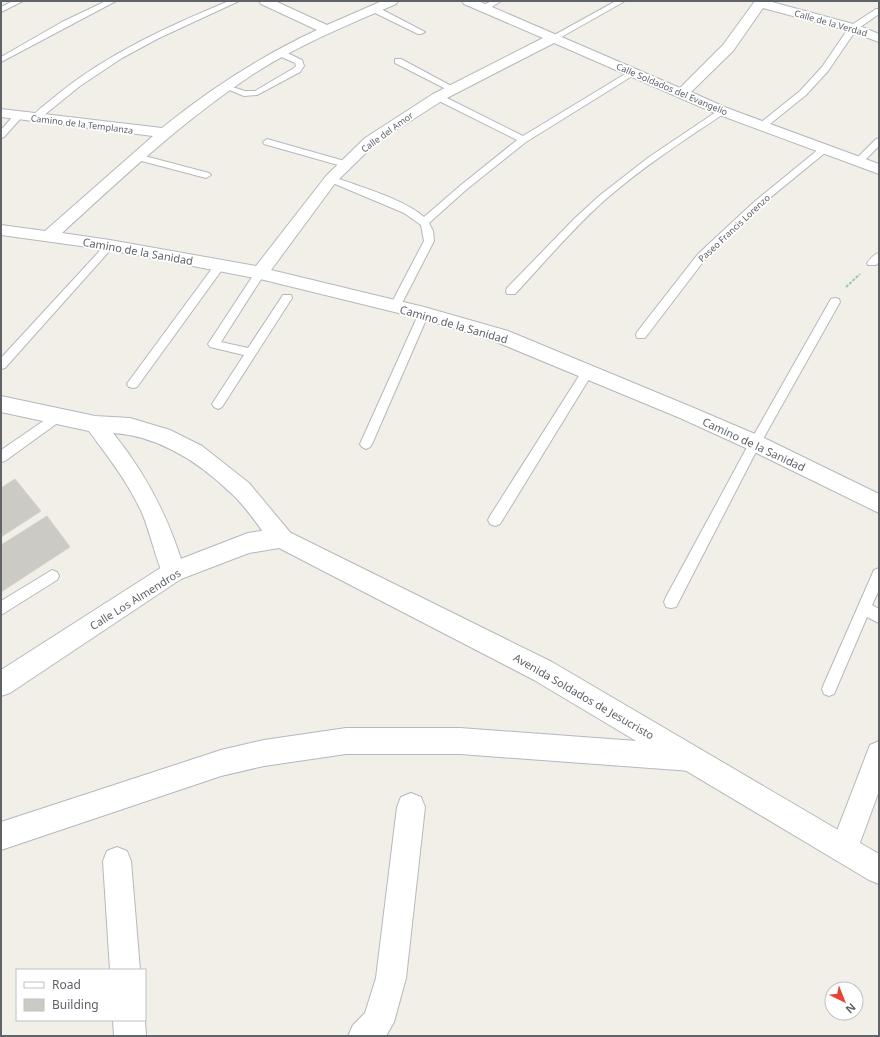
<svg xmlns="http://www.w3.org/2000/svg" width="880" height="1037" font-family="'Noto Sans',sans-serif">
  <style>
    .building { fill: #cccac5; stroke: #d6d1c6 }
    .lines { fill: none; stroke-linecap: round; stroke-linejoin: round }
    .service-casing { stroke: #b5b8bc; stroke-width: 2 }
    .minor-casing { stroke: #b5b8bc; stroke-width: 2 }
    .tertiary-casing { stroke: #b5b8bc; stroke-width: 2 }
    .path { stroke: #9cc7a9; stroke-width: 2; stroke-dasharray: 3 1.5; stroke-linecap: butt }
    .service { fill: #fff; fill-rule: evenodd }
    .minor { fill: #fff; fill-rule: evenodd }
    .tertiary { fill: #fff; fill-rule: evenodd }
    .labels { text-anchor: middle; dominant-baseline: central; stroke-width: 3.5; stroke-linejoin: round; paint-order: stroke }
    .far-street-label { font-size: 9px; fill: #5f6368; stroke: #fff }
    .street-label { font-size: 11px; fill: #5f6368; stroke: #fff }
  </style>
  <rect width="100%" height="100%" fill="#f1efe8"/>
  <!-- building -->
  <g class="building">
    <polygon points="15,479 41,511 1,537 1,488"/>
    <polygon points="47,516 70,547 1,592 1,545"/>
  </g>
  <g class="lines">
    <!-- service casing -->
    <g class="service-casing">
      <g id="service">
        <polygon points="13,1 23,1 1,12 1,7"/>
        <polygon points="106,1 116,1 1,62 1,57 62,22"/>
        <path d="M229 1H239L159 38 122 58 80 86 38 120 35 121 31 118C38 109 49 102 58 94 109 53 169 26 229 1Z"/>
        <polygon points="492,1 501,1 487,10 481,10 481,6"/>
        <polygon points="616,1 625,1 556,40 550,40 549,38"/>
        <polygon points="371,7 377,7 425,32 421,34 418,34 371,11"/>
        <polygon points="876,9 879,9 879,14 856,30 828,71 806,95 765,128 759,128 758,126 759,124 800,91 822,67 850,26"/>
        <polygon points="277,51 283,51 302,60 304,66 300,72 257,95 244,96 222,87 226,85 245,91 255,91 294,68 296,66 295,63 277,55"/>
        <polygon points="395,59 401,59 457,89 456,91 450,91 395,63"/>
        <path d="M630 71H633L637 73 526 142 467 189 429 223 433 231 434 241 399 309H391L390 306 424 241 421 225 404 213 328 181 326 179 328 177H334C360 187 404 199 424 217L461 185 517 140 435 99V95H441L523 136Z"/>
        <path d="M722 108 726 111 725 113C684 140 643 167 606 199 573 228 545 262 515 294H507L506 291 507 288 574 219 599 196 649 157Z"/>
        <polygon points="18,113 22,116 21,118 4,137 1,138 1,130 15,114"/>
        <polygon points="879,138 879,146 861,164 855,164 854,162 855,160 876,139"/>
        <polygon points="267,139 348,162 349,164 345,167 264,144 263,142"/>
        <polygon points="823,147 826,148 827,150 826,152 760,206 706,258 645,338 637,338 636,335 637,332 698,254 754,202 820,148"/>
        <polygon points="137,154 209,173 211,175 206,178 134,159 133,157 134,155"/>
        <polygon points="110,242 115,245 113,247 5,368 1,369 1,358 107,243"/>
        <path d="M879 253V262L876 265H868L867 263C870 259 874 254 879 253Z"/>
        <polygon points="220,262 224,263 225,265 224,267 137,387 133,388 129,387 127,384 129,381 216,263"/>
        <polygon points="260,270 265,273 221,342 248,348 283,295 291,295 292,298 222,407 218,409 214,407 212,404 244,355 210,347 208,344 256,271"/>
        <polygon points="835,298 839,299 840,302 759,446 676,607 671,608 666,607 664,602 666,597 751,440 831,299"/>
        <polygon points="424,309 428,310 429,313 372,444 370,447 366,449 362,447 360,444 419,313 420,310"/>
        <polygon points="588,367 592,368 594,371 592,374 500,524 495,526 490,524 488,520 490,516 584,368"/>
        <polygon points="59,411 63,413 65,416 63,419 5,461 1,462 1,450 55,413"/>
        <polygon points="879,568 879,590 872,605 879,609 879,623 867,617 834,694 829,696 824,694 822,689 824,684 874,570"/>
        <polygon points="52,570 57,572 59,576 57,580 1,615 1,601"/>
      </g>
    </g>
    <!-- minor casing -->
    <g class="minor-casing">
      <g id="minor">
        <path d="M259 1H275L327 25 382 1H398L396 4C348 25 300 44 255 73 185 119 124 176 62 233L110 240 256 266 326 176 365 138 433 94 543 38 464 4 462 1H478L680 88 723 45 755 1H768L857 25 879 34V42L849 31 763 8 733 51 691 92 727 108 879 164V174L717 114 554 43 443 100 375 144 336 182 271 270 424 307 508 331 694 408 762 437 879 494V513L748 449 680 418 494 341 423 319 260 279 110 250 1 235V225L45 231 153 136 1 117V109L162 128C210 89 261 56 317 30L261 4Z"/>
        <path d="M1 396 95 416 130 418 170 430 202 446 249 483 289 531 292 538 289 545 281 548 273 545C260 529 248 509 233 495 200 463 160 436 113 433 147 475 170 520 185 572L181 579 173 582 165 579C155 558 151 534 142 513 128 482 108 457 89 431L1 412Z"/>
        <polygon points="346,728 460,728 691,745 700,749 704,758 700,767 691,771 460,754 346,754 264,766 221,776 1,850 1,822 221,750 264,740"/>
        <polygon points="879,741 879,791 854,859 844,863 834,859 830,849 870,745"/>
        <polygon points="411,793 421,797 425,807 406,978 394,1022 386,1036 348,1036 353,1025 365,1013 376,978 397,807 401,797"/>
        <polygon points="117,847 127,851 131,861 140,970 110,970 103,861 107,851"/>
        <polygon points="113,1020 145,1020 146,1036 114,1036"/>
      </g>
    </g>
    <!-- tertiary casing -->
    <g class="tertiary-casing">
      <polygon id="tertiary" points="281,528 552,662 879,854 879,884 869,880 534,680 279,548 249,553 181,579 10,693 1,696 1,670 165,565 248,533"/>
    </g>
    <!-- path -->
    <polyline class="path" points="846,287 860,274"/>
    <!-- service -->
    <use href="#service" class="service"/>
    <!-- minor -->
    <use href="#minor" class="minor"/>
    <!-- tertiary -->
    <use href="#tertiary" class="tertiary"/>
  </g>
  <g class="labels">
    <!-- far-street labels -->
    <g class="far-street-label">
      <text transform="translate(831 23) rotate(16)">Calle de la Verdad</text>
      <text transform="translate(672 89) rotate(23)">Calle Soldados del Evangelio</text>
      <text transform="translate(82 124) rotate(7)">Camino de la Templanza</text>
      <text transform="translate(387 132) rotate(-36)">Calle del Amor</text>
      <text transform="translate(734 228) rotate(-43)">Paseo Francis Lorenzo</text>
    </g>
    <!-- street labels -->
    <g class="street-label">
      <text transform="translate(138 251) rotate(10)">Camino de la Sanidad</text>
      <text transform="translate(454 324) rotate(16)">Camino de la Sanidad</text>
      <text transform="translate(754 444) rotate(25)">Camino de la Sanidad</text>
      <text transform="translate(135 599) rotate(-32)">Calle Los Almendros</text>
      <text transform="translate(584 696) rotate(30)">Avenida Soldados de Jesucristo</text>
    </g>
  </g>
  <!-- border -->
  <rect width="880" height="1037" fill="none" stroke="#5f6368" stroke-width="4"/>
  <!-- legend -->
  <rect x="16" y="969" width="130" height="52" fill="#ffffff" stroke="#bfc1c3"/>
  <rect x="24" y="982" width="20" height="6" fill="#ffffff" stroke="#bfc1c3"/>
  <text x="52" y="989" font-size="12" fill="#5f6368">Road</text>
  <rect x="24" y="999" width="20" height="12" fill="#cccac5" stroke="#bfc1c3"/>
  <text x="52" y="1009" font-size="12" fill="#5f6368">Building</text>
  <!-- north arrow -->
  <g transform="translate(844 1001) rotate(137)"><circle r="19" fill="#ffffff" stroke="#bfc1c3"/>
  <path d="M0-3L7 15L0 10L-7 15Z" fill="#ea4335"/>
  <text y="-6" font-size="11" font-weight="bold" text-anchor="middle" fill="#5f6368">N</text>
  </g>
</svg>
